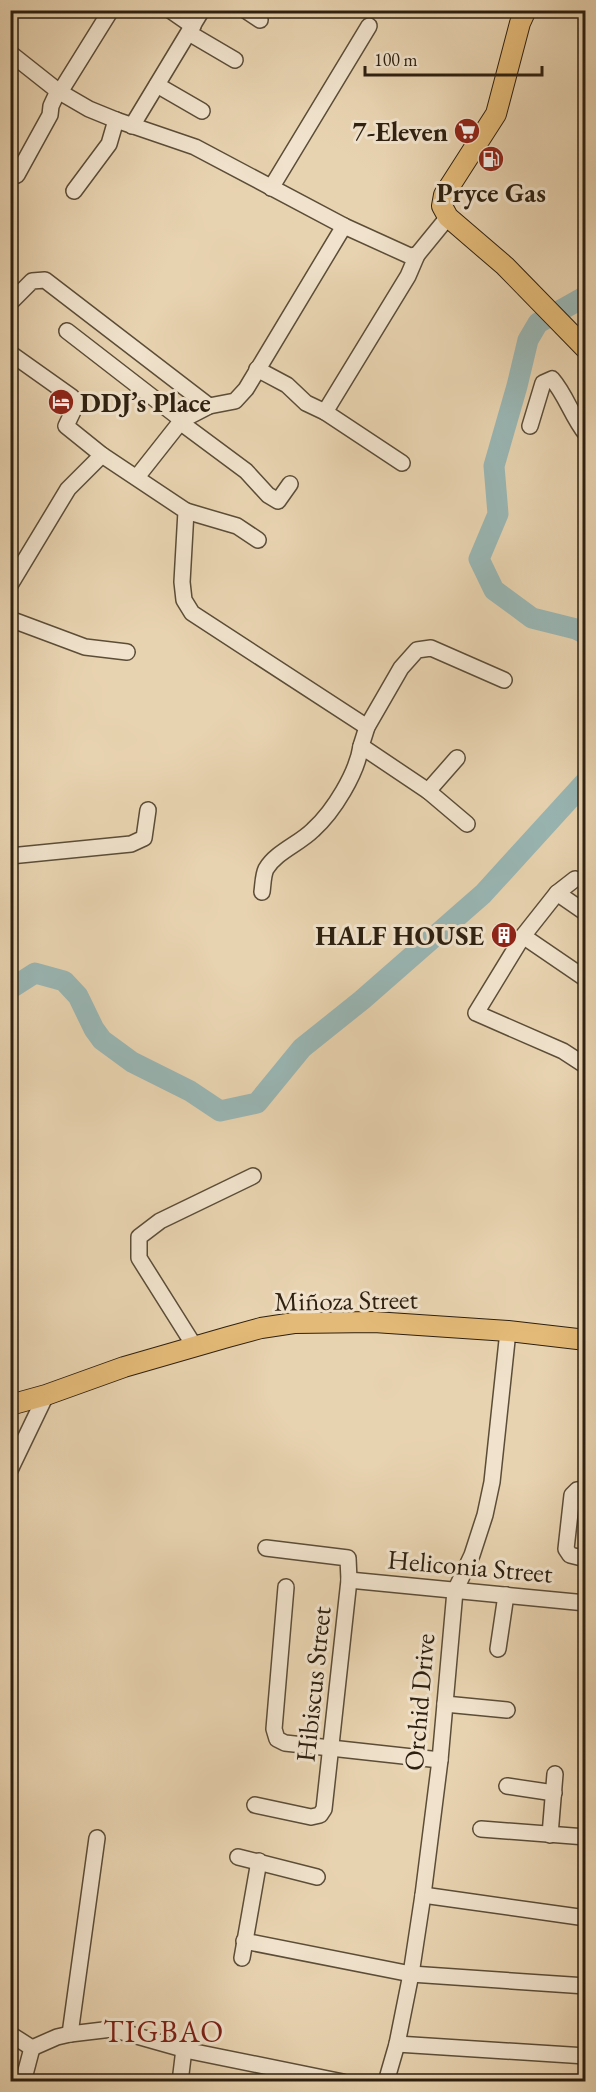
<svg xmlns="http://www.w3.org/2000/svg" width="596" height="2092" font-family="'EB Garamond',serif">
  <style>
    .lines { fill: none; stroke-linecap: round; stroke-linejoin: round }
    .river { stroke: #99b6b4; stroke-width: 21 }
    .minor-casing { stroke: #5c4d38; stroke-width: 18 }
    .major-casing { stroke: #2e2010; stroke-width: 22 }
    .minor { stroke: #f0e2cc; stroke-width: 15 }
    .major { stroke: #e4ba78; stroke-width: 20 }
    .labels { text-anchor: middle; dominant-baseline: central; stroke-width: 6; stroke-linejoin: round; paint-order: stroke }
    .poi-label { font-size: 27px; font-weight: bold; fill: #2e2010; stroke: #f0e2cc; text-anchor: end }
    .street-label { font-size: 27px; fill: #2e2010; stroke: #f0e2cc }
    .quarter-label { font-size: 30px; letter-spacing: 1.5px; fill: #7a1f14; stroke: #f0e2cc }
  </style>
  <rect width="100%" height="100%" fill="#e8d3b0"/>
  <filter id="stains"><feTurbulence type="fractalNoise" baseFrequency=".00333" numOctaves="4"/><feColorMatrix values="0 0 0 0 .2 0 0 0 0 .09 0 0 0 0 .02 0 0 0 .5 -.17"/></filter>
  <radialGradient id="worn" r=".72"><stop offset=".6" stop-color="#630" stop-opacity="0"/><stop offset="1" stop-color="#630" stop-opacity=".3"/></radialGradient>
  <g class="lines">
    <!-- river -->
    <g class="river">
      <polyline points="586,296 538,323 528,340 517,386 494,466 498,514 479,559 494,590 532,618 576,629 586,634"/>
      <polyline points="10,989 35,973 64,981 78,996 94,1029 102,1040 132,1062 190,1091 220,1111 257,1103 302,1048 362,1000 483,894 586,781"/>
    </g>
    <!-- minor casing -->
    <g class="minor-casing">
      <g id="minor">
        <polyline points="170,10 193,26"/>
        <polyline points="245,10 260,20"/>
        <polyline points="189,33 235,60"/>
        <polyline points="10,53 58,91 89,109 116,120 195,147 344,226 410,256 417,255"/>
        <polyline points="157,85 202,111"/>
        <polyline points="60,92 111,10"/>
        <polyline points="132,126 202,10"/>
        <polyline points="17,175 50,115 51,106 58,91"/>
        <polyline points="271,188 369,26"/>
        <polyline points="74,191 109,144 116,120"/>
        <polyline points="10,303 32,281 45,280 209,406"/>
        <polyline points="67,331 182,420"/>
        <polyline points="10,353 72,397 75,407 66,426 102,455 186,511 182,582 184,600 192,613 367,727"/>
        <polyline points="257,369 287,385 306,403 325,412 402,463"/>
        <polyline points="325,412 408,276 417,255 448,217"/>
        <polyline points="180,422 246,471 268,495 278,501 290,484"/>
        <path d="M530 426 543 383 552 379C566 395 572 417 586 434"/>
        <polyline points="137,477 182,420 209,406 235,401 246,389 344,226"/>
        <polyline points="186,511 237,526 258,540"/>
        <polyline points="10,585 68,489 102,455"/>
        <polyline points="10,619 85,647 127,652"/>
        <polyline points="428,791 457,758"/>
        <polyline points="467,824 428,791 361,746 367,727 401,668 417,650 431,648 504,680"/>
        <polyline points="10,856 131,844 144,838 148,810"/>
        <polyline points="575,879 557,893 523,936 476,1013 563,1051 586,1066"/>
        <path d="M262 892C263 885 263 875 266 869 276 852 299 844 313 830 334 811 357 773 361 746"/>
        <polyline points="557,893 586,913"/>
        <polyline points="523,936 586,979"/>
        <polyline points="195,1347 139,1258 139,1237 160,1221 253,1176"/>
        <polyline points="10,1470 46,1395"/>
        <polyline points="586,1489 577,1490 572,1495 566,1549 570,1555 586,1559"/>
        <polyline points="349,1580 586,1603"/>
        <polyline points="286,1587 274,1729 277,1739 285,1743 440,1760"/>
        <polyline points="498,1649 506,1595"/>
        <polyline points="445,1704 507,1710"/>
        <polyline points="507,1786 554,1793"/>
        <polyline points="255,1805 311,1817 320,1815 324,1809 349,1580 348,1558 266,1548"/>
        <polyline points="481,1829 586,1837"/>
        <polyline points="550,1835 555,1774"/>
        <polyline points="238,1857 317,1877"/>
        <polyline points="423,1895 586,1918"/>
        <polyline points="244,1941 411,1974 586,1986"/>
        <polyline points="242,1958 259,1861"/>
        <polyline points="10,2034 32,2048"/>
        <polyline points="70,2034 97,1838"/>
        <polyline points="397,2044 586,2056"/>
        <polyline points="32,2048 57,2037 70,2034 112,2029 190,2051 343,2082"/>
        <polyline points="23,2082 32,2048"/>
        <polyline points="180,2082 184,2049"/>
        <polyline points="386,2082 397,2044 411,1974 423,1895 440,1760 455,1591 472,1555 485,1515 492,1482 508,1331"/>
      </g>
    </g>
    <!-- major casing -->
    <g class="major-casing">
      <g id="major">
        <polyline points="526,10 520,23 496,114 444,195 442,206 448,217 505,266 586,349"/>
        <polyline points="10,1405 46,1395 124,1367 228,1337 261,1328 294,1323 374,1322 508,1331 586,1340"/>
      </g>
    </g>
    <!-- minor -->
    <use href="#minor" class="minor"/>
    <!-- major -->
    <use href="#major" class="major"/>
  </g>
  <!-- icons -->
  <defs>
    <g id="supermarket-disc" transform="scale(1.35)"><circle r="9.5" fill="#8f2418" stroke="#f0e2cc"/><path d="M-6-5.5h2.5l.6 2H6L4.5 2H-2.5L-4.4-4H-6ZM-1.5 3.2a1.3 1.3 0 1 0 .1 0ZM3 3.2a1.3 1.3 0 1 0 .1 0Z" fill="#fff"/></g>
    <g id="fuel-disc" transform="scale(1.35)"><circle r="9.5" fill="#8f2418" stroke="#f0e2cc"/><path d="M-5.5-6h7V0h2V4h1.3V-2.5L3-4.5l.8-.8L6-3V5H2.5V1h-1V6h-7ZM-4.2-4.7v3.2H.2V-4.7Z" fill="#fff"/></g>
    <g id="hotel-disc" transform="scale(1.35)"><circle r="9.5" fill="#8f2418" stroke="#f0e2cc"/><path d="M-6-4.5h1.5V1H6V5H4.5V3h-9V5H-6ZM-4 0a1.8 1.8 0 1 1 3.6 0ZM.5 0V-2.5h3Q6-2.5 6 0Z" fill="#fff"/></g>
    <g id="building-disc" transform="scale(1.35)"><circle r="9.5" fill="#8f2418" stroke="#f0e2cc"/><path d="M-4-6H4V6H1V3H-1V6H-4ZM-2.5-4.3h1.7v1.8h-1.7ZM.8-4.3h1.7v1.8H.8ZM-2.5-1h1.7V.8h-1.7ZM.8-1h1.7V.8H.8Z" fill="#fff"/></g>
  </defs>
  <g fill-rule="evenodd">
    <use href="#supermarket-disc" x="467" y="131"/>
    <use href="#fuel-disc" x="491" y="159"/>
    <use href="#hotel-disc" x="61" y="402"/>
    <use href="#building-disc" x="504" y="935"/>
  </g>
  <g class="labels">
    <!-- poi labels -->
    <g class="poi-label">
      <text x="448" y="131">7-Eleven</text>
      <text x="491" y="192" text-anchor="middle">Pryce Gas</text>
      <text x="80" y="402" text-anchor="start">DDJ’s Place</text>
      <text x="484" y="935">HALF HOUSE</text>
    </g>
    <!-- street labels -->
    <g class="street-label">
      <text transform="translate(346 1300) rotate(-1)">Miñoza Street</text>
      <text transform="translate(470 1566) rotate(5)">Heliconia Street</text>
      <text transform="translate(313 1684) rotate(-84)">Hibiscus Street</text>
      <text transform="translate(419 1702) rotate(-85)">Orchid Drive</text>
    </g>
    <!-- quarter labels -->
    <g class="quarter-label">
      <text x="164" y="2031">TIGBAO</text>
    </g>
  </g>
  <!-- margin -->
  <rect width="596" height="2092" fill="none" stroke="#e8d3b0" stroke-width="36"/>
  <rect x="12" y="12" width="572" height="2068" fill="none" stroke="#2e2010" stroke-width="3"/>
  <rect x="18" y="18" width="560" height="2056" fill="none" stroke="#2e2010" stroke-width="1.5"/>
  <!-- scale -->
  <path d="M365 66v9h177v-9" fill="none" stroke="#2e2010" stroke-width="3"/>
  <text x="374" y="66" font-size="18" fill="#2e2010" stroke="#f0e2cc" stroke-width="4.5" paint-order="stroke">100 m</text>
  <rect width="100%" height="100%" filter="url(#stains)"/>
  <rect width="100%" height="100%" fill="url(#worn)"/>
</svg>
